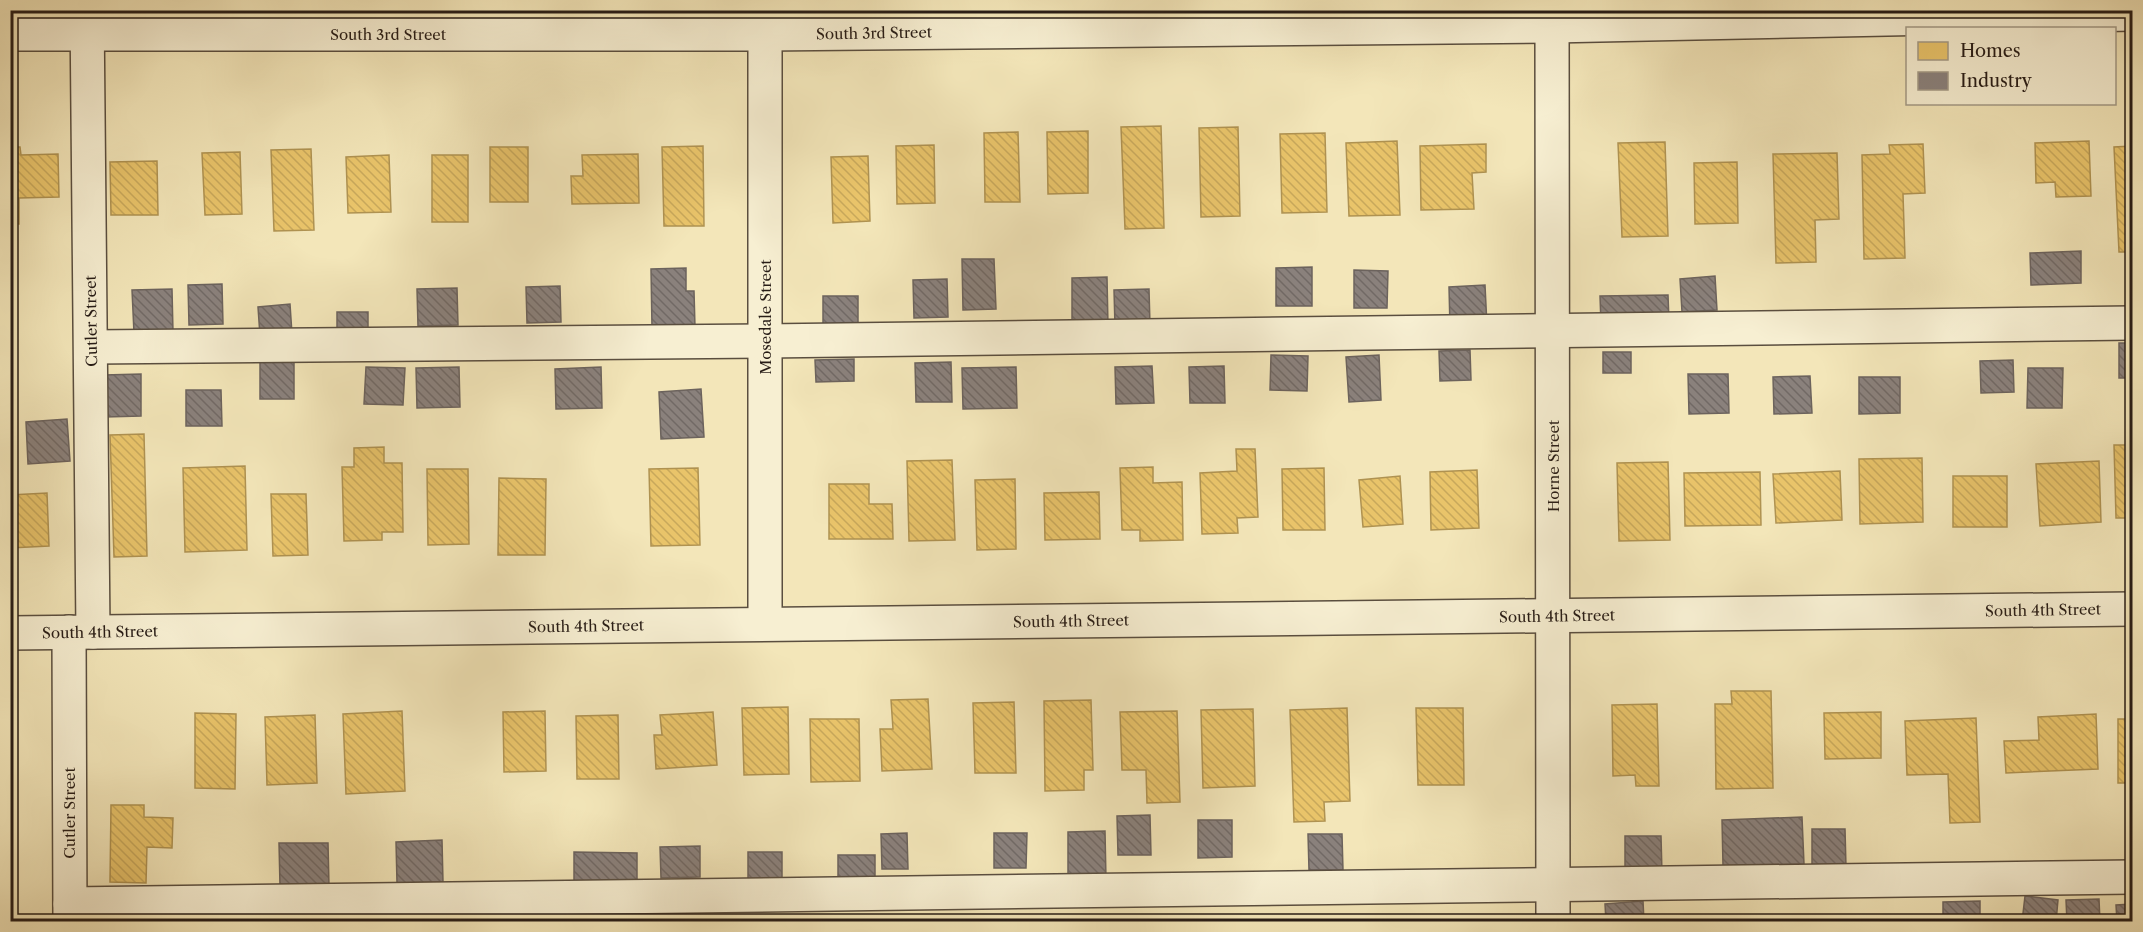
<svg xmlns="http://www.w3.org/2000/svg" width="2143" height="932" font-family="'Libre Caslon Text',serif">
  <style>
    .homes { fill: url(#homes-back-hatch); stroke: #af9251; stroke-width: 1.5 }
    .industry { fill: url(#industry-back-hatch); stroke: #6c635d; stroke-width: 1.5 }
    .lines { fill: none; stroke-linecap: round; stroke-linejoin: round }
    .minor-casing { stroke: #5a4e3f; stroke-width: 36 }
    .minor { stroke: #f7efd2; stroke-width: 33 }
    .labels { text-anchor: middle; dominant-baseline: central; stroke-width: 6; stroke-linejoin: round; paint-order: stroke }
    .street-label { font-size: 15px; fill: #271c16; stroke: #f7efd2 }
  </style>
  <defs>
    <pattern id="homes-back-hatch" width="6" height="6" patternUnits="userSpaceOnUse" patternTransform="scale(1.5)"><rect width="6" height="6" fill="#e9c46a"/><path d="M-1 5l2 2M0 0l6 6M5-1l2 2" fill="none" stroke="#c8a85b"/></pattern>
    <pattern id="industry-back-hatch" width="6" height="6" patternUnits="userSpaceOnUse" patternTransform="scale(1.5)"><rect width="6" height="6" fill="#8a817c"/><path d="M-1 5l2 2M0 0l6 6M5-1l2 2" fill="none" stroke="#716965"/></pattern>
  </defs>
  <rect width="100%" height="100%" fill="#f3e6b9"/>
  <filter id="stains"><feTurbulence type="fractalNoise" baseFrequency=".00333" numOctaves="4"/><feColorMatrix values="0 0 0 0 .2 0 0 0 0 .09 0 0 0 0 .02 0 0 0 .5 -.17"/></filter>
  <radialGradient id="worn" r=".72"><stop offset=".6" stop-color="#630" stop-opacity="0"/><stop offset="1" stop-color="#630" stop-opacity=".3"/></radialGradient>
  <!-- homes -->
  <g class="homes">
    <polygon points="1161,126 1164,228 1125,229 1121,127"/>
    <polygon points="1238,127 1240,216 1201,217 1199,128"/>
    <polygon points="1088,131 1088,193 1048,194 1047,132"/>
    <polygon points="1018,132 1020,202 985,202 984,133"/>
    <polygon points="1325,133 1327,212 1282,213 1280,134"/>
    <polygon points="1397,141 1400,215 1349,216 1346,143"/>
    <polygon points="2089,141 2091,196 2056,197 2055,182 2036,183 2035,143"/>
    <polygon points="1665,142 1668,236 1622,237 1618,143"/>
    <polygon points="1486,144 1486,172 1472,173 1474,209 1421,210 1420,146"/>
    <polygon points="1923,144 1925,193 1903,194 1905,258 1864,259 1862,155 1890,154 1889,145"/>
    <polygon points="934,145 935,203 897,204 896,146"/>
    <polygon points="703,146 704,226 664,226 662,147"/>
    <polygon points="2132,146 2132,252 2119,252 2114,147"/>
    <polygon points="10,147 20,147 21,155 58,154 59,197 19,198 19,224 10,224"/>
    <rect x="490" y="147" width="38" height="55"/>
    <polygon points="311,149 314,230 274,231 271,150"/>
    <polygon points="240,152 242,214 205,215 202,153"/>
    <polygon points="1837,153 1839,219 1815,220 1816,262 1776,263 1773,154"/>
    <polygon points="638,154 639,203 572,204 571,176 583,176 582,155"/>
    <polygon points="389,155 391,212 348,213 346,157"/>
    <rect x="432" y="155" width="36" height="67"/>
    <polygon points="868,156 870,221 833,223 831,157"/>
    <polygon points="157,161 158,215 111,215 110,162"/>
    <polygon points="1737,162 1738,223 1695,224 1694,163"/>
    <polygon points="144,434 147,556 114,557 110,435"/>
    <polygon points="2114,445 2132,445 2132,518 2116,518"/>
    <polygon points="384,447 384,463 402,463 403,532 382,532 382,540 344,541 342,467 354,467 354,448"/>
    <polygon points="1236,449 1255,449 1258,517 1237,518 1238,533 1202,534 1200,473 1237,471"/>
    <polygon points="1922,458 1923,522 1860,524 1859,459"/>
    <polygon points="952,460 955,540 909,541 907,461"/>
    <polygon points="2099,461 2101,522 2040,526 2036,464"/>
    <polygon points="1668,462 1670,540 1619,541 1617,463"/>
    <polygon points="245,466 247,550 185,552 183,468"/>
    <polygon points="1153,467 1153,483 1182,482 1183,540 1140,541 1140,530 1122,530 1120,468"/>
    <polygon points="698,468 700,545 651,546 649,469"/>
    <polygon points="1324,468 1325,530 1283,530 1282,469"/>
    <polygon points="427,469 468,469 469,544 428,545"/>
    <polygon points="1477,470 1479,528 1431,530 1430,472"/>
    <polygon points="1840,471 1842,520 1776,523 1773,474"/>
    <polygon points="1760,472 1761,525 1685,526 1684,473"/>
    <polygon points="1400,476 1403,524 1363,527 1359,480"/>
    <rect x="1953" y="476" width="54" height="51"/>
    <polygon points="499,478 546,479 545,555 498,555"/>
    <polygon points="1015,479 1016,549 977,550 975,480"/>
    <polygon points="829,484 869,484 869,504 892,504 893,539 829,539"/>
    <polygon points="1099,492 1100,539 1045,540 1044,493"/>
    <polygon points="47,493 49,546 10,548 10,495"/>
    <polygon points="271,494 306,494 308,555 273,556"/>
    <polygon points="1731,691 1771,691 1773,788 1716,789 1715,704 1732,704"/>
    <polygon points="928,699 932,769 882,771 880,729 893,729 891,700"/>
    <polygon points="1091,700 1093,770 1084,770 1084,790 1045,791 1044,701"/>
    <polygon points="1014,702 1016,773 975,773 973,703"/>
    <polygon points="1657,704 1659,786 1636,786 1635,775 1613,776 1612,705"/>
    <polygon points="788,707 789,774 744,775 742,708"/>
    <polygon points="1347,708 1350,801 1324,802 1325,821 1294,822 1290,710"/>
    <polygon points="1416,708 1463,708 1464,785 1418,785"/>
    <polygon points="1253,709 1255,786 1203,788 1201,710"/>
    <polygon points="402,711 405,791 346,794 343,714"/>
    <polygon points="545,711 546,771 504,772 503,712"/>
    <polygon points="1177,711 1180,802 1147,803 1146,770 1122,770 1120,712"/>
    <polygon points="713,712 717,765 656,769 654,735 662,735 660,715"/>
    <polygon points="1881,712 1881,758 1825,759 1824,713"/>
    <polygon points="195,713 236,714 235,789 195,788"/>
    <polygon points="2096,714 2098,769 2006,773 2004,741 2039,740 2038,717"/>
    <polygon points="315,715 317,783 267,785 265,717"/>
    <polygon points="618,715 619,779 577,779 576,716"/>
    <polygon points="1976,718 1980,822 1950,823 1948,774 1907,775 1905,721"/>
    <polygon points="810,719 859,719 860,781 811,782"/>
    <polygon points="2118,719 2132,719 2132,831 2129,831 2129,783 2118,783"/>
    <polygon points="111,805 144,805 144,817 173,818 172,848 147,847 146,883 110,882"/>
  </g>
  <!-- industry -->
  <g class="industry">
    <polygon points="2081,251 2081,283 2031,285 2030,253"/>
    <polygon points="962,259 994,259 996,309 963,310"/>
    <polygon points="1312,267 1312,306 1276,306 1276,268"/>
    <polygon points="686,268 686,291 694,291 695,327 652,328 651,269"/>
    <polygon points="1354,270 1388,271 1387,308 1354,308"/>
    <polygon points="1715,276 1717,310 1682,312 1680,279"/>
    <polygon points="1107,277 1108,326 1072,327 1072,278"/>
    <polygon points="947,279 948,317 914,318 913,280"/>
    <polygon points="222,284 223,324 189,325 188,285"/>
    <polygon points="1485,285 1487,326 1450,327 1449,287"/>
    <polygon points="560,286 561,322 527,323 526,287"/>
    <polygon points="457,288 458,325 418,326 417,289"/>
    <polygon points="172,289 173,332 134,333 132,290"/>
    <polygon points="1149,289 1150,325 1115,326 1114,290"/>
    <polygon points="1668,295 1669,322 1601,324 1600,296"/>
    <rect x="823" y="296" width="35" height="32"/>
    <polygon points="290,304 292,334 260,336 258,307"/>
    <rect x="337" y="312" width="31" height="24"/>
    <rect x="2119" y="343" width="13" height="35"/>
    <polygon points="1470,350 1471,380 1440,381 1439,351"/>
    <rect x="1603" y="352" width="28" height="21"/>
    <polygon points="1271,355 1308,356 1307,391 1270,390"/>
    <polygon points="1379,355 1381,400 1349,402 1346,357"/>
    <polygon points="854,359 854,381 816,382 815,360"/>
    <polygon points="2013,360 2014,392 1981,393 1980,361"/>
    <rect x="260" y="362" width="34" height="37"/>
    <polygon points="951,362 952,402 916,402 915,363"/>
    <polygon points="1152,366 1154,403 1116,404 1115,367"/>
    <polygon points="1224,366 1225,403 1190,403 1189,367"/>
    <polygon points="366,367 405,368 403,405 364,404"/>
    <polygon points="459,367 460,407 417,408 416,368"/>
    <polygon points="601,367 602,408 556,409 555,369"/>
    <polygon points="1016,367 1017,408 963,409 962,368"/>
    <polygon points="2028,368 2063,368 2062,408 2027,408"/>
    <polygon points="141,374 141,416 105,417 104,375"/>
    <polygon points="1688,374 1728,374 1729,413 1689,414"/>
    <polygon points="1810,376 1812,413 1774,414 1773,377"/>
    <polygon points="1859,377 1900,377 1900,413 1859,414"/>
    <polygon points="701,389 704,437 661,439 659,392"/>
    <polygon points="186,390 221,390 222,426 186,426"/>
    <polygon points="67,419 70,461 28,464 26,422"/>
    <polygon points="1150,815 1151,855 1118,855 1117,816"/>
    <polygon points="1802,817 1804,864 1723,866 1722,820"/>
    <polygon points="1198,820 1232,820 1232,857 1198,858"/>
    <polygon points="1812,829 1845,829 1846,867 1812,867"/>
    <polygon points="1105,831 1106,879 1068,879 1068,832"/>
    <polygon points="907,833 908,869 882,869 881,834"/>
    <polygon points="994,833 1027,833 1026,868 994,868"/>
    <polygon points="1308,834 1342,834 1343,870 1309,870"/>
    <polygon points="1625,836 1661,836 1662,873 1625,873"/>
    <polygon points="442,840 443,882 397,883 396,842"/>
    <polygon points="279,843 328,843 329,886 280,886"/>
    <polygon points="700,846 700,877 661,878 660,847"/>
    <polygon points="574,852 637,853 637,887 574,886"/>
    <rect x="748" y="852" width="34" height="31"/>
    <rect x="838" y="855" width="37" height="28"/>
    <polygon points="2025,896 2058,900 2056,922 2022,922"/>
    <polygon points="2099,899 2100,922 2067,922 2066,900"/>
    <polygon points="1643,901 1644,922 1606,922 1605,904"/>
    <polygon points="1980,901 1980,922 1943,922 1943,902"/>
    <polygon points="2132,904 2132,922 2117,922 2116,905"/>
    <polygon points="1433,917 1433,922 1397,922 1397,918"/>
  </g>
  <g class="lines">
    <!-- minor casing -->
    <g class="minor-casing">
      <g id="minor">
        <polyline points="87,10 93,632"/>
        <polyline points="765,10 765,623"/>
        <polyline points="1552,10 1553,922"/>
        <polyline points="10,34 765,34 1552,26 2132,14"/>
        <polyline points="92,347 765,341 2132,323"/>
        <polyline points="69,632 70,922"/>
        <polyline points="10,633 2132,609"/>
        <polyline points="70,904 2132,877"/>
      </g>
    </g>
    <!-- minor -->
    <use href="#minor" class="minor"/>
  </g>
  <g class="labels">
    <!-- street labels -->
    <g class="street-label">
      <text transform="translate(874 33) rotate(-1)">South 3rd Street</text>
      <text x="388" y="34">South 3rd Street</text>
      <text transform="translate(765 317) rotate(-90)">Mosedale Street</text>
      <text transform="translate(91 321) rotate(-91)">Cutler Street</text>
      <text transform="translate(1553 466) rotate(-90)">Horne Street</text>
      <text transform="translate(2043 610) rotate(-1)">South 4th Street</text>
      <text transform="translate(1557 616) rotate(-1)">South 4th Street</text>
      <text transform="translate(1071 621) rotate(-1)">South 4th Street</text>
      <text transform="translate(586 626) rotate(-1)">South 4th Street</text>
      <text transform="translate(100 632) rotate(-1)">South 4th Street</text>
      <text transform="translate(69 813) rotate(-90)">Cutler Street</text>
    </g>
  </g>
  <!-- margin -->
  <rect width="2143" height="932" fill="none" stroke="#f3e6b9" stroke-width="36"/>
  <rect x="12" y="12" width="2119" height="908" fill="none" stroke="#271c16" stroke-width="3"/>
  <rect x="18" y="18" width="2107" height="896" fill="none" stroke="#271c16" stroke-width="1.5"/>
  <!-- legend -->
  <rect x="1906" y="27" width="210" height="78" fill="#f7efd2" stroke="#a49b87" stroke-width="1.5"/>
  <rect x="1918" y="42" width="30" height="18" fill="#e9c46a" stroke="#a49b87" stroke-width="1.5"/>
  <text x="1960" y="57" font-size="18" fill="#271c16">Homes</text>
  <rect x="1918" y="72" width="30" height="18" fill="#8a817c" stroke="#a49b87" stroke-width="1.5"/>
  <text x="1960" y="87" font-size="18" fill="#271c16">Industry</text>
  <rect width="100%" height="100%" filter="url(#stains)"/>
  <rect width="100%" height="100%" fill="url(#worn)"/>
</svg>
